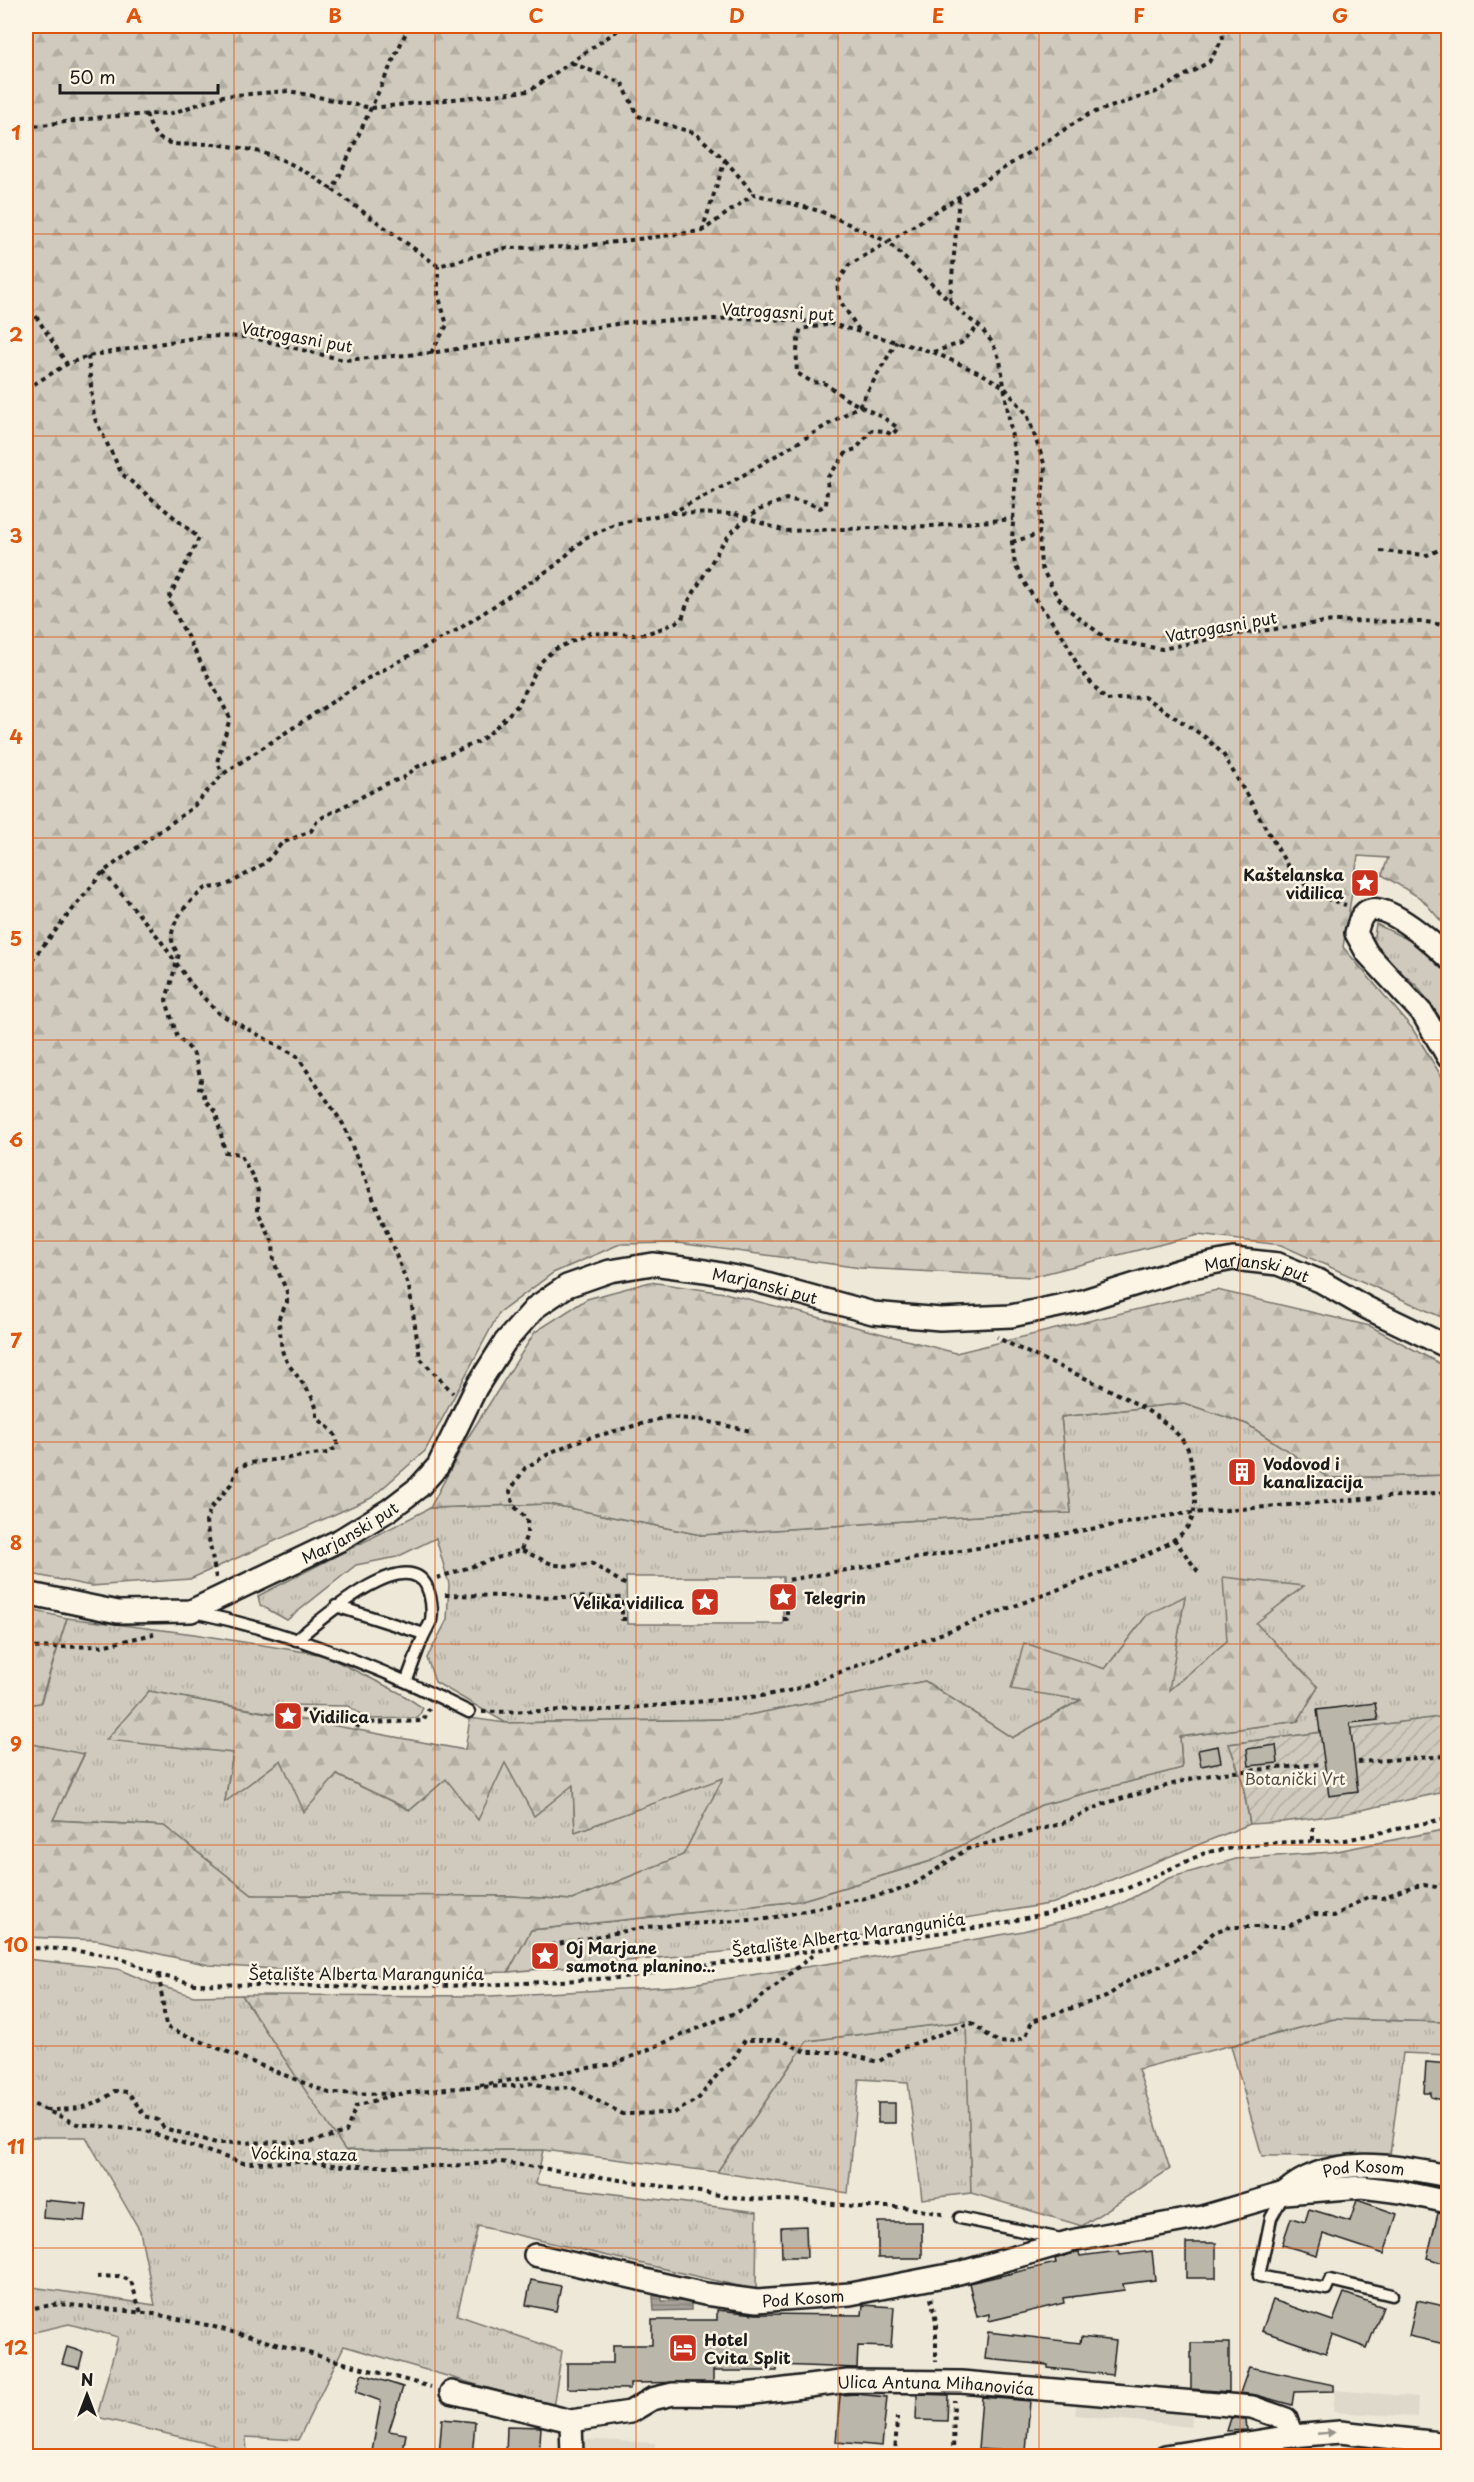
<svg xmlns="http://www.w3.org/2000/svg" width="1474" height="2482" font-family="'Playpen Sans',sans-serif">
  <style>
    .built { fill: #ded9cb }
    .grass { fill: url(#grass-tufts); stroke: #76736c; stroke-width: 1.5; fill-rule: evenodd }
    .forest { fill: url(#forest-firs); stroke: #76736c; stroke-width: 1.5 }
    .garden { fill: url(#garden-furrows); stroke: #76736c; stroke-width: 1.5 }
    .water { fill: url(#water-rules); stroke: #6f6c67; stroke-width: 1.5 }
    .building { fill: #bab6aa; stroke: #1c1c1c; stroke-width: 1.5 }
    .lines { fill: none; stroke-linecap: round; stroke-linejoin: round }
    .service-casing { stroke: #1c1c1c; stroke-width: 15 }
    .minor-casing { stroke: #1c1c1c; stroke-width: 26 }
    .path { stroke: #1c1c1c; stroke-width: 4; stroke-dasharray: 4.5 4.5; stroke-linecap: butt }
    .service { stroke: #fcf5e5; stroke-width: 10 }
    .minor { stroke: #fcf5e5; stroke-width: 21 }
    .oneway { fill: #97938b }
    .grid { fill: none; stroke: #de560d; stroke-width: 1.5; stroke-opacity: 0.55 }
    .labels { text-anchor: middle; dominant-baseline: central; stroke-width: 5; stroke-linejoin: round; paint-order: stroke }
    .street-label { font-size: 16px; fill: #1c1c1c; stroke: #fcf5e5 }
    .poi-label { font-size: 16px; font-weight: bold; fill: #1c1c1c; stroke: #fcf5e5; text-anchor: start }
    .park-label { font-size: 16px; fill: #52504c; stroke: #fcf5e5 }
    .neatline { fill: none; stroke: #de560d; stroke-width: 2 }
    .grid-label { font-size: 20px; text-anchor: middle; font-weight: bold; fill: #de560d }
  </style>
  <defs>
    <pattern id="grass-tufts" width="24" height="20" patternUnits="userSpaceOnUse" patternTransform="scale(1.5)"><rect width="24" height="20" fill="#cfcabd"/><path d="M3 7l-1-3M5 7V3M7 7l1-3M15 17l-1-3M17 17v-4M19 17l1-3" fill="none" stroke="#b1ada2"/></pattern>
    <pattern id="forest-firs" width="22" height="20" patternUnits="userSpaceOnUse" patternTransform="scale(1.5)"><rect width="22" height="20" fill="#cfcabd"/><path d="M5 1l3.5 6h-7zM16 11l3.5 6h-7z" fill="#b1ada2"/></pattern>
    <pattern id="garden-furrows" width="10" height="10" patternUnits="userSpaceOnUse" patternTransform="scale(1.5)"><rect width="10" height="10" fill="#cfcabd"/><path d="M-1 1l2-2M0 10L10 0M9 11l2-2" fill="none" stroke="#b1ada2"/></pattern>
    <pattern id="water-rules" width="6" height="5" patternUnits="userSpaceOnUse" patternTransform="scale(1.5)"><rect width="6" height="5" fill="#a7a299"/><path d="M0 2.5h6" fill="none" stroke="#87837c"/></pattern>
  </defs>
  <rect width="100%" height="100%" fill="#eee8d9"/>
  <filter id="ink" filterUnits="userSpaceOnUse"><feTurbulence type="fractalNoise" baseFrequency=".0167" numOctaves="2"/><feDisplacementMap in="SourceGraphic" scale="12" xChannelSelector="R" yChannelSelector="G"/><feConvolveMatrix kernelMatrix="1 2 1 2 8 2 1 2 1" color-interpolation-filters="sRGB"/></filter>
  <g filter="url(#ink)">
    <!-- built -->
    <g class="built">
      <polygon points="1335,2390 1418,2397 1417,2417 1333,2412"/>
      <polygon points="1077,2397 1193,2410 1191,2427 1075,2415"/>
      <polygon points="579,2439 655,2443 655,2456 578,2456"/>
    </g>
    <!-- grass -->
    <g class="grass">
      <polygon points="1376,924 1411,941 1448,973 1448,1028 1417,986 1372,947"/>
      <path d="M1184 1403 1247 1424 1329 1478 1448 1475V1716L1229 1744 1242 1780 1250 1824 1054 1903 818 1943 508 1972 531 1930 799 1901 931 1861 1041 1805 1182 1768 1180 1737 1298 1721 1317 1687 1255 1623 1303 1586 1227 1641 1168 1691 1185 1597 1147 1615 1105 1669 1024 1644 1082 1699 1012 1738 925 1681 728 1719 506 1723 435 1682 427 1658 447 1620 449 1584 436 1538 397 1557 356 1565 287 1620 260 1605 258 1596 430 1508 549 1504 701 1535 992 1515 1071 1513 1061 1417ZM626 1577H783V1624H627Z"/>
      <polygon points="67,1618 194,1634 324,1655 400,1693 423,1708 418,1718 368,1719 348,1706 281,1705 277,1714 148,1691 233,1753 225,1801 281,1760 337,1775 410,1810 446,1779 505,1763 573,1784 575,1832 724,1777 683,1855 572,1900 511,1896 252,1895 164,1826 53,1820 84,1755 26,1743 26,1705 41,1702"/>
      <polygon points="26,1959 118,1969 153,1984 194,1996 242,1995 346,2150 543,2150 536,2184 757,2212 756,2290 478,2226 457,2315 562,2351 553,2407 344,2346 298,2440 246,2437 247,2453 97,2417 118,2337 69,2324 30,2333 26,2351 26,2286 155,2305 140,2231 86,2137 26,2137"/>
      <polygon points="1334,2019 1448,2022 1448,2055 1403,2053 1390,2155 1262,2156 1231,2046"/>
      <polygon points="967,2021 971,2193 922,2199 908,2082 859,2079 848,2193 717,2172 807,2041"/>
    </g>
    <!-- forest -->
    <g class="forest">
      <polygon points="26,26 1448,26 1448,929 1422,899 1382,875 1388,858 1358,856 1343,947 1412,1028 1448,1087 1448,1320 1281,1245 1198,1235 1031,1277 861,1268 678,1243 620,1244 553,1273 499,1313 425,1451 371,1498 190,1579 91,1586 26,1573"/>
      <polygon points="650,1282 725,1293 956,1353 1217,1290 1370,1326 1448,1368 1448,1475 1329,1478 1247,1424 1184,1403 1061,1417 1071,1513 992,1515 701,1535 549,1504 430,1508 465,1442 535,1332 587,1299"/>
      <polygon points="1223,1577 1304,1586 1256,1623 1318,1687 1298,1721 1180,1737 1182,1768 1041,1805 931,1861 799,1901 531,1930 508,1972 374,1975 209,1965 97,1940 26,1937 26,1743 84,1754 53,1820 164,1826 252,1895 511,1896 572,1900 683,1855 723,1778 575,1832 573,1785 534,1816 505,1763 478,1820 446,1779 410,1810 337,1775 304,1812 281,1760 225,1802 233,1753 106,1740 149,1691 465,1750 470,1718 506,1723 728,1719 925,1681 1012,1738 1081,1700 1011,1689 1024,1643 1105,1669 1147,1615 1185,1596 1169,1690 1227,1641"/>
      <polygon points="26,1609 67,1618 40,1703 26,1705"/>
      <polygon points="1448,1829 1448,2022 1334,2019 1138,2069 1170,2169 1082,2226 971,2193 966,2021 807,2041 717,2172 543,2150 345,2150 242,1995 491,1996 677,1986 879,1956 1023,1931 1113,1908 1169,1878 1236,1859 1332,1852"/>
    </g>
    <!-- garden -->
    <polygon class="garden" points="1448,1716 1448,1776 1442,1777 1439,1793 1343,1814 1282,1822 1250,1824 1242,1780 1229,1744"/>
    <!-- water -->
    <polygon class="water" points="653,2296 662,2296 662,2301 687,2301 691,2304 691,2310 654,2311"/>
    <!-- building -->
    <g class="building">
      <polygon points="1375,1703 1378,1720 1350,1723 1358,1792 1329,1796 1317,1710"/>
      <polygon points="1276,1745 1278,1763 1249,1766 1247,1749"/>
      <polygon points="1218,1746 1221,1762 1201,1766 1198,1750"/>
      <polygon points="1426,2062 1449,2064 1449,2102 1431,2097 1431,2093 1424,2093"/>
      <rect x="878" y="2103" width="17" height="20"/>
      <polygon points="44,2200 87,2204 85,2221 43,2218"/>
      <polygon points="1357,2200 1397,2214 1384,2254 1323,2234 1317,2255 1282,2245 1291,2218 1305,2222 1309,2209 1350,2221"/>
      <polygon points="1438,2213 1449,2214 1449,2265 1427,2258"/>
      <rect x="878" y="2222" width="44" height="36"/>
      <polygon points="806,2226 807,2257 782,2257 781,2227"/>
      <rect x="1186" y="2243" width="30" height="35"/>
      <polygon points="1119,2251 1120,2255 1152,2251 1155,2280 1123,2284 1124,2290 1063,2298 1064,2303 989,2321 989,2314 977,2317 969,2283 1056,2263 1055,2259 1074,2253 1079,2253 1080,2256"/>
      <polygon points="531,2280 561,2286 556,2311 526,2305"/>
      <polygon points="1344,2293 1383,2307 1367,2348 1332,2335 1326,2353 1262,2331 1273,2300 1333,2321"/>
      <polygon points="1417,2300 1449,2307 1449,2345 1409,2336"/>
      <polygon points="863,2305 894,2307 891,2347 858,2346 857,2368 777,2365 777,2371 713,2371 713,2382 630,2383 630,2389 567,2388 567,2363 613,2363 613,2345 652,2345 652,2320 717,2320 717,2310 756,2314 862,2315"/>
      <polygon points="988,2332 1080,2343 1081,2337 1116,2341 1112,2375 1048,2368 1048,2365 985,2359"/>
      <polygon points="1191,2343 1229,2343 1229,2392 1191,2389"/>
      <polygon points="67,2347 83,2352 79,2368 62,2364"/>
      <polygon points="1249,2367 1334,2385 1334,2391 1294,2392 1292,2405 1256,2395 1240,2393"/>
      <polygon points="362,2374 403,2387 389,2431 406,2434 402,2457 371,2457 381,2401 356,2392"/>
      <polygon points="856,2394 887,2397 882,2446 836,2442 840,2395"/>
      <polygon points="917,2394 948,2395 947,2421 916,2420"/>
      <polygon points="982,2397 1030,2401 1026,2452 978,2449"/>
      <polygon points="1231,2418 1246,2419 1247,2430 1227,2431"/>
      <polygon points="442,2419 475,2422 472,2457 439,2455"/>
      <polygon points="507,2426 541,2427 539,2457 506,2457"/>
    </g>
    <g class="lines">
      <!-- service casing -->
      <g class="service-casing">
        <g id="service">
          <polyline points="336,1606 424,1634"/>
          <path d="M194 1612C290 1632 381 1667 469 1712"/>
          <path d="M296 1640C318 1622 403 1545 426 1585 431 1595 433 1610 431 1621 429 1626 425 1632 423 1637 417 1652 412 1666 407 1680"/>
          <polyline points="1284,2194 1271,2218 1259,2276 1326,2289 1330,2280 1392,2295"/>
          <polyline points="960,2218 1061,2239"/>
        </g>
      </g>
      <!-- minor casing -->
      <g class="minor-casing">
        <g id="minor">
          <path d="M1448 958C1435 945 1390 904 1370 910 1360 913 1359 924 1356 933L1367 953 1423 1014 1448 1057"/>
          <path id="s1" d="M26 1593 118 1612 191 1611 340 1540 389 1510 419 1487 438 1466 476 1388 505 1342 536 1307 567 1286 610 1271 653 1264 705 1271 752 1280 873 1313 940 1319 1011 1316 1082 1301 1187 1268 1233 1259 1278 1264 1320 1281 1367 1308 1448 1347"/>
          <path id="s2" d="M1284 2193C1330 2152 1394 2166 1448 2176"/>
          <path id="s3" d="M535 2255 705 2294 757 2301 850 2294 959 2273 1071 2241 1202 2217 1284 2193 1362 2187 1401 2192 1448 2202"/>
          <path id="s4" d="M451 2392 571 2421 630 2412 652 2399 673 2394 739 2395 848 2381 961 2382 1252 2407 1286 2419 1292 2436"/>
          <polyline points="571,2421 572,2456"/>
          <polyline points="1165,2456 1292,2436 1340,2432 1448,2444"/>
        </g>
      </g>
      <!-- path -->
      <g class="path">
        <polyline points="409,26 333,190 438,266 506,248 575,247 702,231 754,194 820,211 888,242"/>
        <polyline points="1221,26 1223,38 1209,62 1156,92 1089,114 888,242 964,315 979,326 992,342 1000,360 1016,463 1012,542 1015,565 1028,589 1064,638 1080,670 1106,700 1144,697 1205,737 1223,754 1290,870 1312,891 1327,899 1346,905"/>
        <polyline points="572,63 622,83 638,116 695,133 725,160 702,231"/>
        <path d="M146 114C151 127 153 137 167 142 181 147 199 143 213 144 267 150 289 159 333 190"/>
        <polyline points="26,127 104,117 172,113 223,96 289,91 371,108 529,91 624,26"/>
        <polyline points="725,160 754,194"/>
        <polyline points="26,301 67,364"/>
        <polyline points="950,301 959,197"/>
        <polyline points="859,330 840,301 837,284 849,265 888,242"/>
        <polyline points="933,352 961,343 979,326"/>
        <polyline points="431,353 447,325 438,294 438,266"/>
        <polyline points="88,356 94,417 122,474 199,538 168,600 230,718 217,762 223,774"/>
        <polyline points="26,389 67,364 88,356 204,336 249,337 344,360 431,353 629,322 743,318 824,322 933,352 984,375 1004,387 1027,414 1045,466 1039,534 1041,567 1057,596 1069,610 1108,640 1162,649 1224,636 1333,621 1426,622 1448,626"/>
        <polyline points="672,513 735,514 785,531 932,526 1014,519"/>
        <polyline points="1012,542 1039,534"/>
        <polyline points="1380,551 1427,555 1448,546"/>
        <polyline points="103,872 158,937 191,984 218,1013 297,1056 343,1124 409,1287 420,1358 453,1393"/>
        <polyline points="26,967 103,872 192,808 223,774 370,677 459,629 556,565 585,538 619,523 671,513 730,483 859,406 897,341"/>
        <polyline points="1174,1539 1199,1573"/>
        <polyline points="521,1550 527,1534 527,1519 514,1506 510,1491 525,1468 554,1451 578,1441 667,1417 701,1420 751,1431"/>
        <path d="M216 1578 206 1522 210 1509 231 1484 238 1468 249 1463 328 1453 337 1447C339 1431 326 1428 317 1417 318 1395 294 1376 285 1358 279 1347 282 1332 278 1320L287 1302V1292L274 1262 273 1243 258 1212V1191L254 1179 240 1154 225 1152 216 1113 205 1100 203 1090 199 1088 201 1080 196 1061 193 1052 177 1036 166 1000 179 954C158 932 188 901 206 888L220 887 231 883 265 863 282 843 311 831 317 821 325 816 388 783 403 778 417 767 478 742 490 733 518 705 540 663 553 650 590 633 633 635 645 634 666 627 682 619 687 604 721 546 730 534 747 518 759 510 786 499 808 503 820 508 826 505 828 477 847 452 856 449 872 430 885 431 892 435 898 428 884 418 846 399 824 383 812 382 797 373C796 364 797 336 801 329L831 324"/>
        <polyline points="437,1578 521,1550 554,1565 572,1566 591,1563 626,1585"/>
        <polyline points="445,1595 622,1598 622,1619 626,1619"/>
        <polyline points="783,1619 787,1619 787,1580 1180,1514 1448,1492"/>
        <polyline points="26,1648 101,1646 154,1634"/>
        <path d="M482 1712 609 1710 761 1696 793 1690 1133 1561C1176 1539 1203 1534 1193 1479 1192 1469 1191 1455 1187 1447 1161 1401 1045 1365 997 1337"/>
        <polyline points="288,1716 288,1711 337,1712 364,1723 423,1721 429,1709"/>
        <polyline points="357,1728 360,1721"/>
        <polyline points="1358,1762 1448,1756"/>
        <polyline points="1313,1827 1313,1842"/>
        <polyline points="542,1947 646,1927 766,1919 894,1892 916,1883 967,1849 1060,1824 1106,1803 1194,1778 1223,1773 1321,1764"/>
        <polyline points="26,1948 64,1949 117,1957 159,1975 195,1984 388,1987 485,1985 617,1978 995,1925 1056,1911 1126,1889 1207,1852 1268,1843 1346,1840 1448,1818"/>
        <polyline points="159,1975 166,2027 329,2093 399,2094 467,2087"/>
        <polyline points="480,2085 614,2064 751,2006 815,1953"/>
        <path d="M466 2087 517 2086 533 2083 552 2089 571 2087 623 2114 674 2113 699 2098 721 2070 731 2063 745 2040H781L806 2052H841L878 2062 897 2050 971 2023C994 2037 997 2051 1026 2036L1032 2021 1106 1997 1132 1978 1194 1952 1214 1932 1229 1927H1286L1315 1914 1334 1916 1368 1897 1382 1898 1411 1887 1424 1885 1448 1889"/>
        <polyline points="26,2101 77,2124 143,2130 243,2163 301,2162 343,2166 449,2166 501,2162 746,2199 807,2201 859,2207 904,2207 947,2215"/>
        <path d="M46 2110C71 2110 95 2109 114 2091L128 2092 145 2116 158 2120 164 2128 216 2143 309 2142 346 2132 356 2106 393 2095"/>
        <polyline points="97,2277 119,2276 131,2281 141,2313"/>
        <polyline points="931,2298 936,2322 936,2362"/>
        <polyline points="26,2309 60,2304 154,2314 207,2325 431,2387"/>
        <polyline points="1443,2424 1448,2404"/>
        <polyline points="895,2456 897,2417"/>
        <polyline points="953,2456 954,2400"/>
      </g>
      <!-- service -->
      <use href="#service" class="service"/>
      <!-- minor -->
      <use href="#minor" class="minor"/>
    </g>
    <!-- one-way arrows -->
    <defs><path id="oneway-solid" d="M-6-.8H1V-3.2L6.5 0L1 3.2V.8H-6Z" transform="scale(1.5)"/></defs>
    <use class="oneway" href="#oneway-solid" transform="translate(1326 2433) rotate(-5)"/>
  </g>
  <!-- grid -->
  <path class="grid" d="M234 26V2456M435 26V2456M636 26V2456M838 26V2456M1039 26V2456M1240 26V2456M26 234H1448M26 436H1448M26 637H1448M26 838H1448M26 1040H1448M26 1241H1448M26 1442H1448M26 1644H1448M26 1845H1448M26 2046H1448M26 2248H1448"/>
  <!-- icons -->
  <defs>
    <g id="sight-square" transform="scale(1.5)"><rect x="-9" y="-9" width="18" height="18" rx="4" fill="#c8321e" stroke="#fcf5e5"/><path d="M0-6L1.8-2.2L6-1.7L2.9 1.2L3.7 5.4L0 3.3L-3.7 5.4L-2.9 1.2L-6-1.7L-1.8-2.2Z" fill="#fff"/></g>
    <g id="building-square" transform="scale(1.5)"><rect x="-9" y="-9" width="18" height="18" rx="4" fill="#c8321e" stroke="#fcf5e5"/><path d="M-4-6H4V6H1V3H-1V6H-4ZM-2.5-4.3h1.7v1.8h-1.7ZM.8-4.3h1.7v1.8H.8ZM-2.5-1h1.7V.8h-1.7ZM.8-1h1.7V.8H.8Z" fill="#fff"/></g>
    <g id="hotel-square" transform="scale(1.5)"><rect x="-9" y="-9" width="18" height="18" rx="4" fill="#c8321e" stroke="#fcf5e5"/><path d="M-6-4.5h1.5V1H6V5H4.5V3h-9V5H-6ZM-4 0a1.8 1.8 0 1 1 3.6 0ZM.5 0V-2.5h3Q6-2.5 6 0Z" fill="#fff"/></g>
  </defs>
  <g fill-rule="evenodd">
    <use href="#sight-square" x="1365" y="883"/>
    <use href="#building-square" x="1242" y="1472"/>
    <use href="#sight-square" x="783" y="1597"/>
    <use href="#sight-square" x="705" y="1602"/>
    <use href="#sight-square" x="288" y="1716"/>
    <use href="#sight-square" x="545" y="1956"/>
    <use href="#hotel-square" x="683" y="2348"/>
  </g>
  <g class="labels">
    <!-- street labels -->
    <g class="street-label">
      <text transform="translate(778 311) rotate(3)">Vatrogasni put</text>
      <text transform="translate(297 336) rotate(10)">Vatrogasni put</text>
      <text transform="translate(1221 626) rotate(-10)">Vatrogasni put</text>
      <text stroke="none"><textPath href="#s1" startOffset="1388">Marjanski put</textPath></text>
      <text stroke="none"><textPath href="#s1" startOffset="884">Marjanski put</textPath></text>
      <text stroke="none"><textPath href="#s1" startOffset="344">Marjanski put</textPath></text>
      <text transform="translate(848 1934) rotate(-8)">Šetalište Alberta Marangunića</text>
      <text x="366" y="1973">Šetalište Alberta Marangunića</text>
      <text transform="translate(304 2153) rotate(1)">Voćkina staza</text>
      <text stroke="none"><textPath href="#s2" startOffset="86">Pod Kosom</textPath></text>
      <text stroke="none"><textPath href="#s3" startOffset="273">Pod Kosom</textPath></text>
      <text stroke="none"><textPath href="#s4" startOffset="494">Ulica Antuna Mihanovića</textPath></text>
    </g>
    <!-- poi labels -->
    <g class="poi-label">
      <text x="1344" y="874" text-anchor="end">Kaštelanska<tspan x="1344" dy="18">vidilica</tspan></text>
      <text x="1263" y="1463">Vodovod i<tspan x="1263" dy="18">kanalizacija</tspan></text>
      <text x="804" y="1597">Telegrin</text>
      <text x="684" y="1602" text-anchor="end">Velika vidilica</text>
      <text x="309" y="1716">Vidilica</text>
      <text x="566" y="1947">Oj Marjane<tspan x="566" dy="18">samotna planino...</tspan></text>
      <text x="704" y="2339">Hotel<tspan x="704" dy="18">Cvita Split</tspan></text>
    </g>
    <!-- park labels -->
    <g class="park-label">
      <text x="1295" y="1778">Botanički Vrt</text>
    </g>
  </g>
  <!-- margin -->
  <rect width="1474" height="2482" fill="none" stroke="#fcf5e5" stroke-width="66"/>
  <!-- north arrow -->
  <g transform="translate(87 2395)" stroke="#fcf5e5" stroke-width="4.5" paint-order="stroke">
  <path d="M0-4.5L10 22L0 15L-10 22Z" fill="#1c1c1c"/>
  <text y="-9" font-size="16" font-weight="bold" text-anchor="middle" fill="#1c1c1c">N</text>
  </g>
  <!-- scale -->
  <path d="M60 84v9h158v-9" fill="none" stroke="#1c1c1c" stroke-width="3"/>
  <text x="69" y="84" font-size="18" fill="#1c1c1c" stroke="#fcf5e5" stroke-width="4.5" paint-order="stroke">50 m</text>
  <rect x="33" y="33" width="1408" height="2416" class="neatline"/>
  <g class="grid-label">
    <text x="134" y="23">A</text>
    <text x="335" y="23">B</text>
    <text x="536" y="23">C</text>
    <text x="737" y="23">D</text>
    <text x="938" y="23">E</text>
    <text x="1139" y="23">F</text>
    <text x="1340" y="23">G</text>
    <text x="16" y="140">1</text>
    <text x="16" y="342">2</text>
    <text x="16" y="543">3</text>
    <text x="16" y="744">4</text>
    <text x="16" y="946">5</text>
    <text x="16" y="1147">6</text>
    <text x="16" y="1348">7</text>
    <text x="16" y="1550">8</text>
    <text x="16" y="1751">9</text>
    <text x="16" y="1952">10</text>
    <text x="16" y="2154">11</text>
    <text x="16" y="2355">12</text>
  </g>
</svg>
